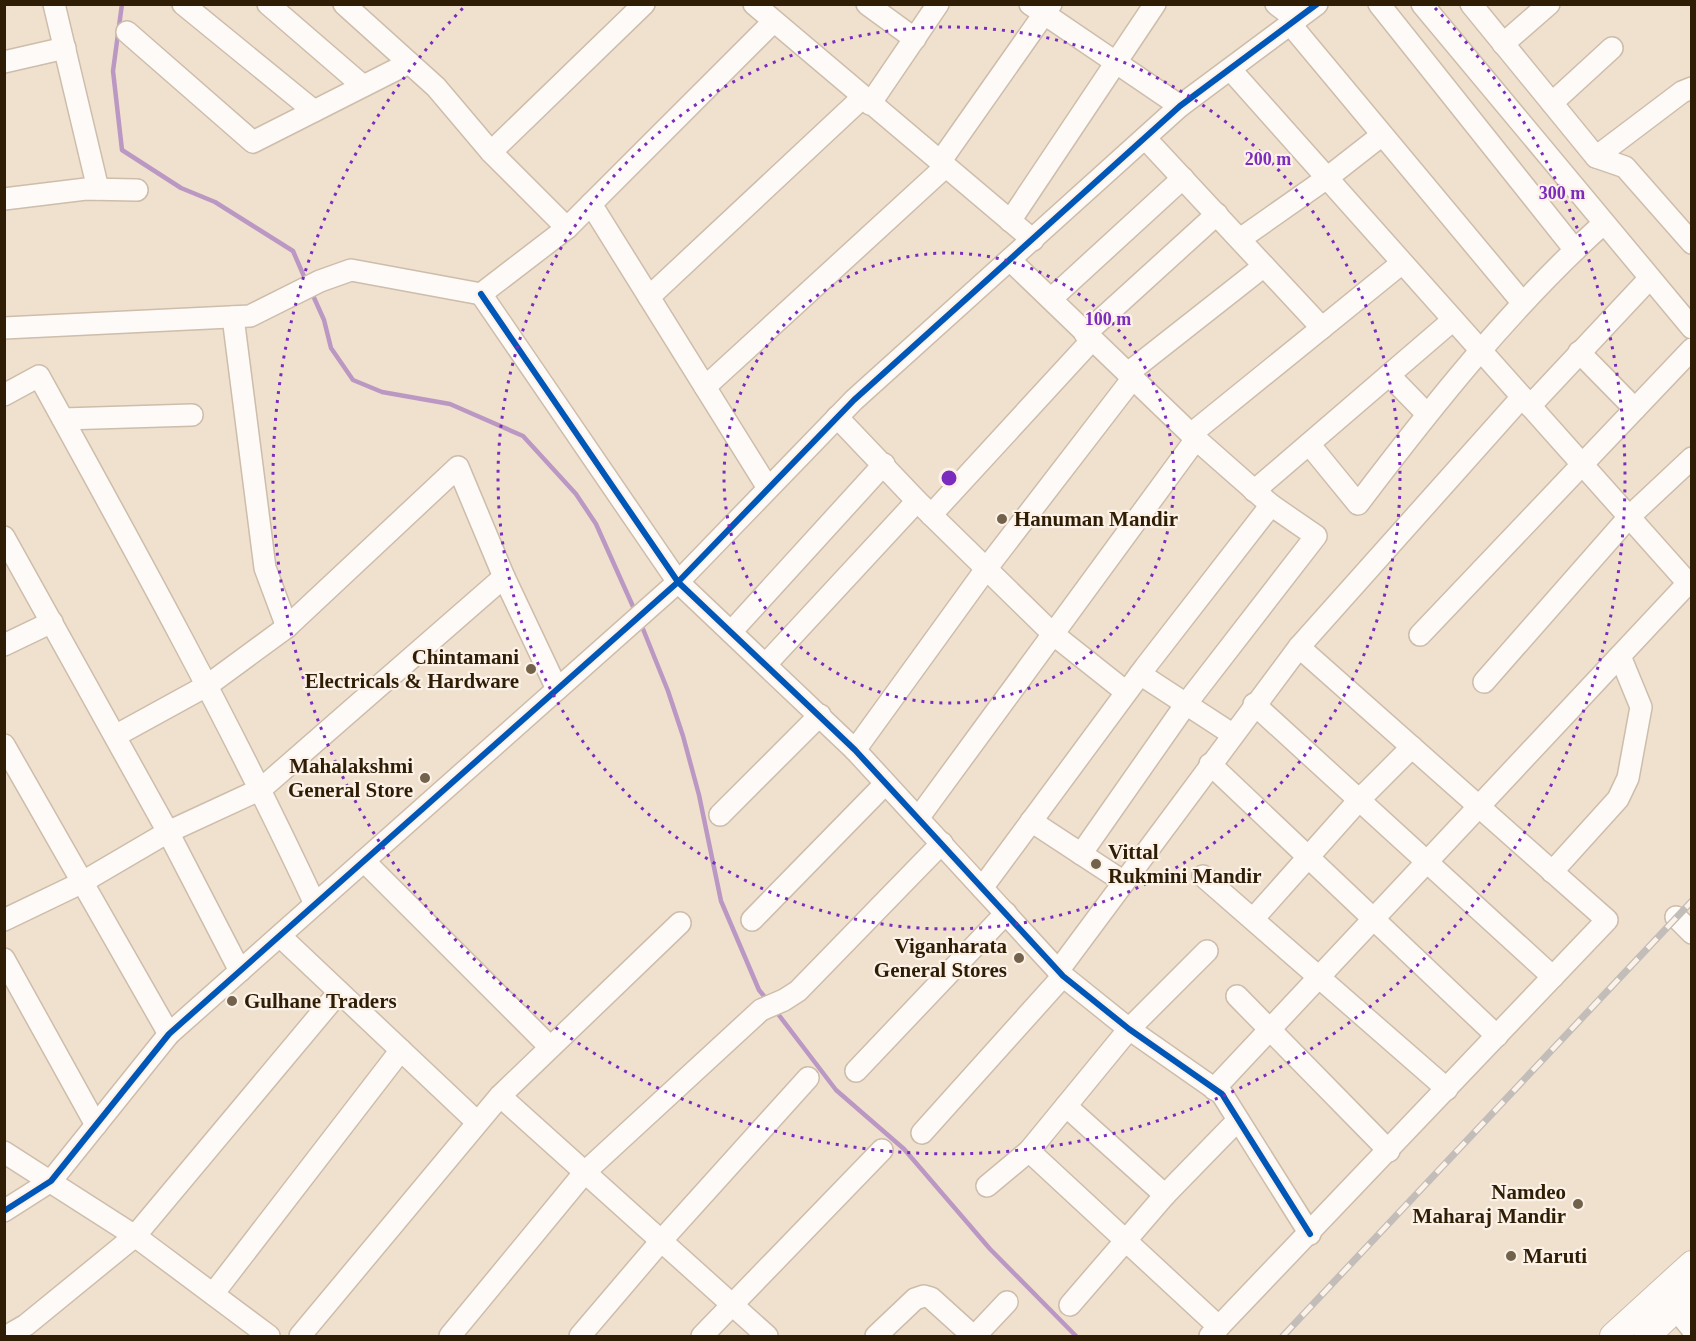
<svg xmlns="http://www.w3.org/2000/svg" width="1696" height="1341" font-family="'Times New Roman',serif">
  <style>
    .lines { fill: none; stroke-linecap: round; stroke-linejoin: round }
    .stream { stroke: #ba98c3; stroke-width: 4.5 }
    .minor-casing { stroke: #cdbdaa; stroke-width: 24 }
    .major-casing { stroke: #cdbdaa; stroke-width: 28 }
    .minor { stroke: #fdfaf8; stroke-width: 21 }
    .major { stroke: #fdfaf8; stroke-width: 26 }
    .rail-casing { stroke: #c2bdb8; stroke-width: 7 }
    .rail { stroke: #fcf2e7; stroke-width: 4.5; stroke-dasharray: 14; stroke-linecap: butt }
    .cycleway-casing { stroke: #fcf2e7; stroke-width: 10 }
    .cycleway { stroke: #0057b8; stroke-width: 6 }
    .ring { fill: none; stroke: #7b2cbf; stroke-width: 3; stroke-dasharray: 3 6 }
    .poi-dot { fill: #73624b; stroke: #fcf2e7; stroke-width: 2 }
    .labels { text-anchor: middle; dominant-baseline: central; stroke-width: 4.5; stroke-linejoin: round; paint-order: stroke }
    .poi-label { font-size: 21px; font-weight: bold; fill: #2f1d05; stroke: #fcf2e7; text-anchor: start }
    .centre { fill: #7b2cbf; stroke: #fcf2e7; stroke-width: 3 }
    .ring-label { font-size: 18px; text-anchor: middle; font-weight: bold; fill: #7b2cbf; stroke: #fcf2e7; stroke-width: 4.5; stroke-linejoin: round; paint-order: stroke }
  </style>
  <rect width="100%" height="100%" fill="#f0e1ce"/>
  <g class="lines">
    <!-- stream -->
    <g class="stream">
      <polyline points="122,4 113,71 122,150 181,188 215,202 293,251 306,281"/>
      <polyline points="311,291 324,320 331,348 353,380 382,392 450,404 523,436 576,494 596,524 635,611"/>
      <polyline points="641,624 668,691 683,736 699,795 721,901 759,990 768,1001"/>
      <polyline points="775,1010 836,1090 904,1149 990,1249 1076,1336"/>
    </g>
    <!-- minor casing -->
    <g class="minor-casing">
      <g id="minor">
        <polyline points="54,4 98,189"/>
        <polyline points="183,4 314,111"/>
        <polyline points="268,4 363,86"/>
        <polyline points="344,4 436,87 491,152 567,228"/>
        <polyline points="754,4 1033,240"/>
        <polyline points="867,4 915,39"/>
        <polyline points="1030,4 1180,106"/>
        <polyline points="1276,4 1297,20"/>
        <polyline points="1379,4 1575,250"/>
        <polyline points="1422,4 1692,328"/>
        <polyline points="1471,4 1596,157 1625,167 1692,243"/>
        <polyline points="1291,25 1522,302"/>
        <polyline points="127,32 253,142 409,63"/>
        <polyline points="1503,44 1549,4"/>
        <polyline points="4,62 65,48"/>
        <polyline points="1230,69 1688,583"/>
        <polyline points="1552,103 1612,48"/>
        <polyline points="870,104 938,4"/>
        <polyline points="1145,138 1322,328"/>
        <polyline points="491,152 644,4"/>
        <polyline points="1596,157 1682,92 1692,88"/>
        <polyline points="940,162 1051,4"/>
        <polyline points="4,199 86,189 137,190"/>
        <polyline points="591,204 768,488"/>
        <polyline points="1010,221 1155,4"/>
        <polyline points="1240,239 1327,178 1382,135"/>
        <polyline points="1010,260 1196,439 1271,505 1316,536 1186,704 1081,854"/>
        <polyline points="481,294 678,582 855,750 1063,976 1129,1029 1222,1094 1310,1234"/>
        <polyline points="649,297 863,97"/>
        <polyline points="1051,299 1183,178"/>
        <polyline points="233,317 265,568 287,627"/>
        <polyline points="4,328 250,316 320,281 351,270 481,294 567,228 773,22"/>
        <polyline points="1085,334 1217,214"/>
        <polyline points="1579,352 1635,409"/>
        <polyline points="1128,373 1264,266"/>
        <polyline points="1389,375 1426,413"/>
        <polyline points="705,387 945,167"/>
        <path d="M4 395 39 376C135 550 231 724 315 904"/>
        <polyline points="1530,406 1650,278"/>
        <polyline points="837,417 917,501 1053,634 1126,692"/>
        <polyline points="63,419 192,415"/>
        <polyline points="1191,434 1402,263"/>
        <path d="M1309 444 1358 504C1434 404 1511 307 1604 223"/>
        <polyline points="1254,491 1453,320"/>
        <polyline points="931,515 1091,341"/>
        <polyline points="4,537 168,832 240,971"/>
        <polyline points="731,632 884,464"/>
        <polyline points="1420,635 1692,349"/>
        <polyline points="4,645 52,622"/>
        <polyline points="766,664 917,501"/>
        <polyline points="1140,674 1232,734"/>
        <polyline points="1484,682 1629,517 1692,458"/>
        <polyline points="1254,704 1553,977"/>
        <polyline points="115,736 208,685 287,627 458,467 504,577 557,689"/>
        <polyline points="4,745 169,1034"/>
        <polyline points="855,750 986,569 1133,378"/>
        <polyline points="1210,764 1497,1036"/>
        <polyline points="720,815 820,715"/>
        <polyline points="919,817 1196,439"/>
        <polyline points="1031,821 1124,882"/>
        <polyline points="364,861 550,1047"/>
        <polyline points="1552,872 1618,799 1628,778 1641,707 1620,656"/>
        <polyline points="1203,876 1447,1089"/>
        <polyline points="982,888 1146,666 1271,505"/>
        <polyline points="1676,917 1692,933"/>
        <polyline points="1253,919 1359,800 1412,747"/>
        <polyline points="4,920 81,883 168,832 261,789 504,577"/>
        <polyline points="752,920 884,785"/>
        <polyline points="280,936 477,1122"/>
        <polyline points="4,959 96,1125"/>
        <polyline points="1058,971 1299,647 1522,397"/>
        <polyline points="1237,996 1389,1151"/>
        <polyline points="856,1071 1006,913"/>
        <polyline points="1214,1089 1692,579"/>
        <polyline points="500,1096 767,1336"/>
        <polyline points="1066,1106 1165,1195"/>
        <polyline points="922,1133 1063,976"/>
        <polyline points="1029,1151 1219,1327"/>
        <polyline points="4,1152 135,1236 269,1336"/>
        <polyline points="987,1186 1029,1151 1129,1029 1207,951"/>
        <polyline points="4,1211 51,1181 169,1034 678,582 854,400 1180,106 1317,4"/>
        <polyline points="213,1294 401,1050"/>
        <polyline points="1667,1298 1692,1329"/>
        <polyline points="1070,1305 1165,1195 1238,1120"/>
        <polyline points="7,1336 26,1325 135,1236 339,992"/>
        <polyline points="300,1336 500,1096 680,923"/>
        <polyline points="450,1336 585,1172 761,1010 784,1000 798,991 942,843"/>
        <polyline points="580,1336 661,1241 808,1078"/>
        <polyline points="702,1336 882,1150"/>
        <polyline points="876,1336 915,1299 924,1296 931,1298 973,1336"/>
        <polyline points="975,1336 1007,1302"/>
        <polyline points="1210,1336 1607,920 1299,647"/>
      </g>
    </g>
    <!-- major casing -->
    <g class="major-casing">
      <g id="major">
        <polyline points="1613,1336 1692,1264"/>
        <polyline points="1647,1336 1692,1293"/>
      </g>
    </g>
    <!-- minor -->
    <use href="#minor" class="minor"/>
    <!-- major -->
    <use href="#major" class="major"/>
    <!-- rail casing -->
    <g class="rail-casing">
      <polyline id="rail" points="1283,1336 1692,901"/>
    </g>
    <!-- rail -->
    <use href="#rail" class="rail"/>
    <!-- cycleway casing -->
    <g class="cycleway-casing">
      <g id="cycleway">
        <polyline points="481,294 678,582 855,750 1063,976 1129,1029 1222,1094 1310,1234"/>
        <polyline points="4,1211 51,1181 169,1034 678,582 854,400 1180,106 1317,4"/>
      </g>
    </g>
    <!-- cycleway -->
    <use href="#cycleway" class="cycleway"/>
  </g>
  <!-- distance rings -->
  <g class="ring">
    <circle cx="949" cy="478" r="225"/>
    <circle cx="949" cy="478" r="451"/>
    <path d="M1435 8A676 676 0 1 1 463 8"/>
  </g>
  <!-- markers -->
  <g class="poi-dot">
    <circle cx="1002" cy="519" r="6"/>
    <circle cx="531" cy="669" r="6"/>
    <circle cx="425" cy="778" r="6"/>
    <circle cx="1096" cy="864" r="6"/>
    <circle cx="1019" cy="958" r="6"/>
    <circle cx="232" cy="1001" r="6"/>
    <circle cx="1578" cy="1204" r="6"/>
    <circle cx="1511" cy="1256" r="6"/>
  </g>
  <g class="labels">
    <!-- poi labels -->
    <g class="poi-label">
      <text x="1014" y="519">Hanuman Mandir</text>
      <text x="519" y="657" text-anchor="end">Chintamani<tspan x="519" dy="24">Electricals &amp; Hardware</tspan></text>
      <text x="413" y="766" text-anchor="end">Mahalakshmi<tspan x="413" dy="24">General Store</tspan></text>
      <text x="1108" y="852">Vittal<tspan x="1108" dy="24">Rukmini Mandir</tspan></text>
      <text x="1007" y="946" text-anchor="end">Viganharata<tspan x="1007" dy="24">General Stores</tspan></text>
      <text x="244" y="1001">Gulhane Traders</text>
      <text x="1566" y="1192" text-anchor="end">Namdeo<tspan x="1566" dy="24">Maharaj Mandir</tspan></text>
      <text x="1523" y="1256">Maruti</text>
    </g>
  </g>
  <circle cx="949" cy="478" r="9" class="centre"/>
  <g class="ring-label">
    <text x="1268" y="165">200 m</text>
    <text x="1562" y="199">300 m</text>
    <text x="1108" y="325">100 m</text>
  </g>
  <!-- border -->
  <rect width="1696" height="1341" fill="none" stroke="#2f1d05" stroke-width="12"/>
</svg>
